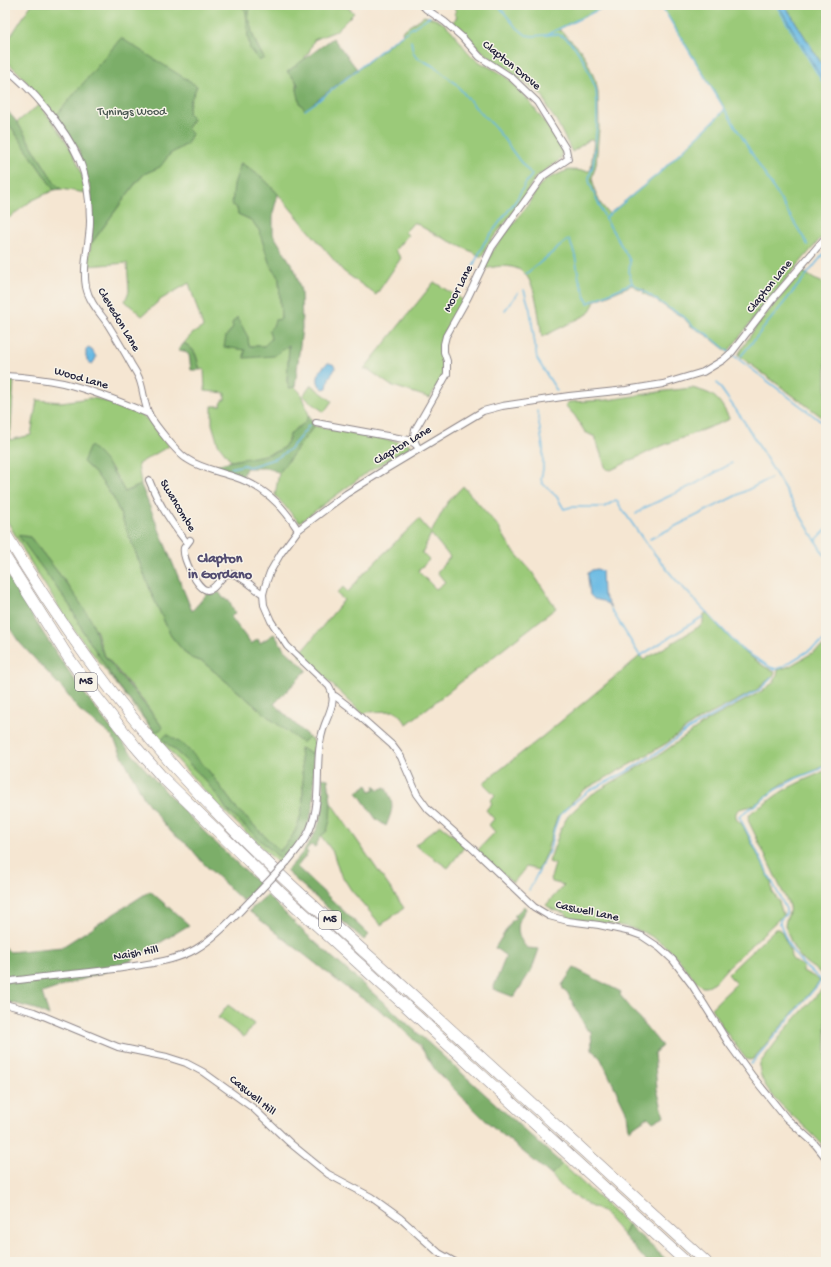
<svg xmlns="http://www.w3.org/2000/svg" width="831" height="1267" font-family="'Gochi Hand',sans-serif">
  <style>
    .green { fill: #9bca79; stroke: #5e765a; fill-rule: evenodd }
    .forest { fill: #7cae69; stroke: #4f6852 }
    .water { fill: #68b9e3; stroke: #456e8f }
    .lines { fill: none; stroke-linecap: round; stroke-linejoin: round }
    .stream { stroke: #68b9e3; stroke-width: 1.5 }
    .minor-casing { stroke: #8c8486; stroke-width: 8 }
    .motorway-casing { stroke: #8c8486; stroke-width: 12 }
    .minor { stroke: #fff; stroke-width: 6 }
    .motorway { stroke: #fff; stroke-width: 11 }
    .minor-bridge-casing { stroke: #8c8486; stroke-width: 8; stroke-linecap: butt }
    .minor-bridge { stroke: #fff; stroke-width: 6 }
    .labels { text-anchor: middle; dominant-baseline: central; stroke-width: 3; stroke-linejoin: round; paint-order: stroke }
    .shield { fill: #f7f3e8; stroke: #62616f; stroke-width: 1 }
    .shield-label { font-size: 11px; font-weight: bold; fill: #22223b }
    .street-label { font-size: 12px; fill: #22223b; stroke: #f7f3e8 }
    .park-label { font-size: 12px; fill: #46544e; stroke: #f7f3e8 }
    .quarter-label { font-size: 14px; font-weight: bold; fill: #534d71; stroke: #f7f3e8 }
  </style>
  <rect width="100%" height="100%" fill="#f7f3e8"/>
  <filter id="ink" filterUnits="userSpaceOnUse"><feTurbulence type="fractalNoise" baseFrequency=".025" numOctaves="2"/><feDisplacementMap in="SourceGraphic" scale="8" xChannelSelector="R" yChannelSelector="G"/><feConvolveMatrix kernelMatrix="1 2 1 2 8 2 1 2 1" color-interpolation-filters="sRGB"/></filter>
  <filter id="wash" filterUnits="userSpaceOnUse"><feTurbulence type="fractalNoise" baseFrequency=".012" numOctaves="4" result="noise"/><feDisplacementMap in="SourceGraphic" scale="16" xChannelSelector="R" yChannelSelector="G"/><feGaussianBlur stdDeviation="0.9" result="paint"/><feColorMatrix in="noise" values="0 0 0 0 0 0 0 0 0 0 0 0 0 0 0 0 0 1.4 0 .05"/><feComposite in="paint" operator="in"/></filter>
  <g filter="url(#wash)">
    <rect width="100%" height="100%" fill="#f5e6d2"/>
    <!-- green -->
    <g class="green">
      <path d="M31 5H240L246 11 248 38 264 58C254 42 247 24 250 5H345L354 13 336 31 314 40 309 52 305 57V59L287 72C294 78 298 81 297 90L318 101 403 34 402 31 424 16C454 21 455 41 474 58 484 66 496 69 506 77 529 97 544 122 561 147L562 152 561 159 535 178 518 206 487 246 482 257C460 245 435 236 414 222L405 232 408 235 395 250 401 258 376 295 343 271 278 194 263 178 253 170 240 163 237 208 238 214 251 220 259 230 269 262 279 279 281 319 275 320 271 339 264 346H249L247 337 237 318 233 328 226 336 245 350 244 358 289 344 287 381 289 388 295 387 300 392 309 415C304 428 298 425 292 432 288 436 289 442 285 446 275 456 245 458 231 461L218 444 212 424V406H221L222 400H225V393L205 391 204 369 200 370C196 356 197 350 184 343L192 334 203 327 189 283 160 300 142 316 125 301 129 291 127 263 87 266 91 244 133 187 144 174 159 167 170 154 187 144V128L193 119 188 113 190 102 197 86 55 117 19 73 5 60V45Z"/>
      <path d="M457 5H608L559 29 579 48 585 57 596 82 598 93 599 128 596 164 592 178 595 191 600 203 609 214 658 174 718 117 725 109 661 5H778L826 86V232L765 304 728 352 708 336 691 326 683 317 670 310 657 301 643 293 645 290 643 289 641 291 632 285 594 301V304L588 314 542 337C539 320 537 287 525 274 522 270 516 268 512 267 502 265 493 267 484 269L493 250 527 206 539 186 547 179 568 170 589 171 591 169 594 140H589L572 152 556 120 549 111 544 98 537 90 528 85 483 52 452 23 457 17 454 13 456 11 454 8Z"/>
      <polygon points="785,5 826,5 826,71"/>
      <path d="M39 105C55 124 71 145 80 169 83 176 84 185 86 193L61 189 54 182 17 122Z"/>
      <polygon points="5,118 54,190 31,201 5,221"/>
      <polygon points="802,271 814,279 826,284 826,420 738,355 757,325"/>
      <polygon points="434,282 464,301 442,337 442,350 445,370 443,376 430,398 390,385 369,370 364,369"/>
      <path d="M5 379 14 380 10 440 31 435 37 400 61 402 90 398 98 399 137 412 143 416 148 420 169 446 138 464 141 485 125 492 111 467 83 462 97 475 113 497 122 518 153 597 171 636 187 655 203 662 272 720 303 742 309 737 317 745 315 749H313V754L300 748C302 776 308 805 295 831 292 838 285 845 280 851L236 808 208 770 162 739C186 760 211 783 227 810L283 861 280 865 209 796 161 741 68 622 28 558 5 517ZM19 536 30 537 68 585 97 632 103 653 144 702 163 728 144 717 140 710 133 704 117 684 84 633 70 606Z"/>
      <polygon points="311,385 332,401 324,412 303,396"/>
      <path d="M692 388C714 394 718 396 729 418L728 420 659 447 611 470 606 469 595 437 585 432 575 416 565 405 569 402 608 400 665 391Z"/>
      <polygon points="314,426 410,444 410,447 365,474 300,522 298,521 275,495 279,473"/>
      <path d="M463 486 498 526 511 548 532 572 556 608 407 724 397 712 394 711 367 712 364 715 324 677 299 655 344 600 337 594 343 587 348 592 364 573 419 519 431 533 447 503ZM431 534 450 557 437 572 445 582 436 589 418 571 429 560 422 553Z"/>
      <polygon points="706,613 743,651 765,667 775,671 774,675 755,691 695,722 667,743 645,756 584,790 557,817 547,851 538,870 526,867 513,883 477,851 495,832 489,825 494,819 486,810 492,803 490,801 495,795 483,783 542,737 640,656 644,660 700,626 703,623 703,615"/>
      <path d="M826 645V763C815 773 798 776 784 783 773 789 765 799 754 805 749 808 740 807 737 811 735 814 736 817 737 820L742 824 745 830 762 863 771 881 772 891 779 902 783 915 728 967 715 982 706 987H702C687 973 677 953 660 942 633 922 600 924 569 918L565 913 553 910 546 905 564 885 552 882 551 878 555 864 549 862 561 828 568 816 589 796 662 753 707 721 762 691 774 682 777 676 778 670 790 666Z"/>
      <path d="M826 770V980C820 971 812 968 804 961 794 952 789 938 785 925 786 915 792 914 788 903L748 820C749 811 757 809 763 805 773 798 781 791 792 786 803 780 815 776 826 770Z"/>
      <path d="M331 803 404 908 381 925 351 890 339 871 333 852 321 836C331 827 330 816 331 803Z"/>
      <polygon points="440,825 466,845 448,868 415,845"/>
      <path d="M775 929H778L781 931 790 950 791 957 794 961 803 966V971C809 975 815 976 820 981L753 1059 749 1060 746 1059 725 1031 711 1008 736 984 728 974Z"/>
      <path d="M823 988H826V1150C812 1127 754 1093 760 1063L786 1029Z"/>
      <polygon points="228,1005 254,1024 244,1037 218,1018"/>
      <polygon points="562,1164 628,1225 623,1235 603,1212 588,1205 564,1189 551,1175"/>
    </g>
    <!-- forest -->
    <g class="forest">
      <path d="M240 5H250C247 24 254 42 264 58L259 61 250 49 248 38 246 11Z"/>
      <polygon points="121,38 197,86 190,102 188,113 193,119 187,128 192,134 187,144 170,154 160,167 144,174 135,184 91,244 92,206 91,191 78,148 55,117"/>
      <polygon points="333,38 357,69 305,110 300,103 297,90 298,85 295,79 287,72"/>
      <polygon points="5,108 17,122 54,182 61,189 54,190 5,118"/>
      <polygon points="241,163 263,178 278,194 273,213 273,234 295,270 301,291 302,328 295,387 289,388 287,381 289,345 274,356 244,358 245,350 224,347 226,336 233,328 232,323 237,317 248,337 249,346 264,346 271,339 269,330 273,326 275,320 281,319 279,279 269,262 259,230 251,220 238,214 237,208 232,205 234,184"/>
      <path d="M184 343C197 351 196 356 200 370H191L189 355 184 351 178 350Z"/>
      <path d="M309 415 314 426 279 473 269 468H246L242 478 209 467C217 465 225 462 233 461 247 457 273 456 283 448 289 443 288 436 292 432 299 425 304 427 309 415Z"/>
      <path d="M90 446C106 459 115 474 125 492L141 485 192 611 207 594 213 595 219 592 223 598 229 600 235 613 231 617 251 644 258 639 260 643 274 634 284 649 307 670 274 704 309 737 303 742H301L272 720 203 662 191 658 181 648 171 636 153 597 122 518 113 497 97 475 83 462Z"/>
      <path d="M18 535 30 537C51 564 74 591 91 620 97 631 98 646 104 655 123 680 145 703 163 728L156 732 143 717 140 710 133 704 117 684 84 633 70 606Z"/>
      <path d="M5 572C41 631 78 689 122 742 165 794 212 840 261 886L243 901 203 863 189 846 172 833 160 819 144 798 112 736 83 714 75 705 63 689 19 642 5 621Z"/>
      <path d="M167 734 185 746 208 770 236 808 280 851C285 845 292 838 295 831 308 805 302 776 300 748L313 754C314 779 317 808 305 831 299 842 291 851 283 861L227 810C211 783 186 760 162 739Z"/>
      <path d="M322 778 328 779 331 803 330 820 327 831 321 836 315 847 311 845 306 850 308 853 297 867 369 935 364 940 286 871C304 853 320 832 323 806 324 797 323 787 322 778Z"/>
      <path d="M367 785 370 791 375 789 374 786H376L378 790 385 787C395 804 393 809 386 826L376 819 357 792Z"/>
      <polygon points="150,891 189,925 122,966 42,993 49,1016 35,1009 5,1001 5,947 10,952 62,947"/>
      <polygon points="267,895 306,934 391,1009 562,1164 551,1175 485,1120 436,1071 420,1046 391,1018 344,986 249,911"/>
      <path d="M524 906 526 909C516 922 515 935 527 948L539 949 532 969 514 997 493 989 506 956 495 948 513 919H515L516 917 514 916Z"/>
      <polygon points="574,968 621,992 620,995 662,1046 654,1053 657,1089 664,1116 653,1122 648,1117 629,1130 627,1113 601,1059 592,1049 591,1031 587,1030 567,992 563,989 562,985"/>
      <polygon points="628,1225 669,1262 647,1262 623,1235"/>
    </g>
    <!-- water -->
    <g class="water">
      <polygon points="778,5 785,5 826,71 826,86"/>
      <polygon points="88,348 92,350 96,357 95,360 92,364 88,362 86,357 86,349"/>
      <path d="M328 363C342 365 331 374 329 378 328 381 328 385 327 388L323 389C313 382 319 369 328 363Z"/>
      <polygon points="597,569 602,571 603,594 611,608 603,601 594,599 590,595 588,578 588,573 592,570"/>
    </g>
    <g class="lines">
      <!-- stream -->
      <g class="stream">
        <polyline points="428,5 432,10"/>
        <polyline points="498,5 515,26 526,35 533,36 557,34 566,38 575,47 584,61 596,89 597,104 597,123 594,156 593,165 589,178 590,184 605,218 628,257 630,261 629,273 632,283 670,309 682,315 694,327 707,334 730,353"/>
        <polyline points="661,5 808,245"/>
        <polyline points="776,5 826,88"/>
        <polyline points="546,35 608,5"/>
        <polyline points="411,41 413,52 416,57 435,67 456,84 475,107 495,127 519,160 532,175 525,184 517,199 484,243 466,281"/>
        <polyline points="305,110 318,101 394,40 430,16"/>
        <polyline points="605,218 658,174 718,117 725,109"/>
        <polyline points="526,274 569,239 575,255 579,279 588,303 632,283"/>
        <polyline points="524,290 530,310 537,359 557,391"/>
        <polyline points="505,310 518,293"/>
        <polyline points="733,355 826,425"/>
        <polyline points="741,356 826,251"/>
        <polyline points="717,383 745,423 826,558"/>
        <polyline points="537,411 543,448 543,469 541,479 542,483 557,497 564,509 571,507 604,507 616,500 645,542 674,578 741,649 770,667 776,669 782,667 826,640"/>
        <polyline points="231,468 244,465 249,467 277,458 290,449 305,431 309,425"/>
        <polyline points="636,514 644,508 695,484 732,463"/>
        <polyline points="650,539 771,478"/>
        <polyline points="816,540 826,530"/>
        <polyline points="611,609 640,656 702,617"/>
        <path d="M826 765 818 770 797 778 775 790 761 801 739 816 786 909V914L780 920V923C785 939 793 955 805 966 812 973 820 977 826 986"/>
        <polyline points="529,890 550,849 554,830 559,816 569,806 589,791 626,772 663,749 682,734 696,725 759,690 773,677"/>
        <polyline points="751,1064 822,980"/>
      </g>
    </g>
  </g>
  <g filter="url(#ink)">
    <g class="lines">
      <!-- minor casing -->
      <g class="minor-casing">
        <g id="minor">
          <path d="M5 68C32 88 65 128 79 159 87 178 90 200 90 221 90 243 82 265 86 287 89 301 99 312 107 323 115 336 123 349 130 362 133 368 138 374 140 381 144 392 144 406 150 416 155 425 178 454 187 459 200 468 217 471 232 476 263 486 281 503 298 530"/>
          <path d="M5 376C24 377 44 379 63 383 92 390 121 402 149 414"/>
          <polyline points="316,423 409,440 415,444"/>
          <path d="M419 449C414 443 413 437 415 430L447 374V361L444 352V344L446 336 468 297 492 247 543 176 568 159 566 149 537 102 512 78 480 57 462 37 445 22 426 9 422 5"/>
          <path d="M149 480C158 503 172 524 187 543"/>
          <path d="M190 540 184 548C182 557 197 589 207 590 217 591 220 572 232 574 242 575 254 589 263 594"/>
          <polyline points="332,695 335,696 348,706 392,745 401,757 417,794 428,809 471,847 534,907 549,916 568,921 599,925 631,932 642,936 660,948 673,960 692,985 729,1044 753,1077 786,1118 814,1143 826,1158"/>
          <path d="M287 862C295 852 305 841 310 829 324 795 312 758 325 724 330 711 337 699 329 686L287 646 271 621 264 605 263 594 266 583 270 572 281 553 298 530 346 494 381 472 483 411 502 406 569 396 626 390 663 384 703 372 723 360 732 352 772 300 826 237"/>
          <path d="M5 982C50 975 96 973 141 965 159 962 179 959 196 949 216 937 233 918 250 901"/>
          <polyline points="5,1004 34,1012 118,1047 167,1057 186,1063 203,1072 253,1108 290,1143 328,1174 371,1197 400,1218 439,1253 455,1262"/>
        </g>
      </g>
      <!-- motorway casing -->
      <g class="motorway-casing">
        <g id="motorway">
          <path d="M5 533C56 618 113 699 179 772 255 857 342 931 427 1008 520 1092 613 1177 706 1262"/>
          <polyline points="5,557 68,657 95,695 135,746 163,778 280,892 409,1009 686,1262"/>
        </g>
      </g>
      <!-- minor -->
      <use href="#minor" class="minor"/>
      <!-- motorway -->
      <use href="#motorway" class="motorway"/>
      <!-- minor-bridge casing -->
      <g class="minor-bridge-casing">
        <polyline id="minor-bridge" points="250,901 287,862"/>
      </g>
      <!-- minor-bridge -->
      <use href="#minor-bridge" class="minor-bridge"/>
    </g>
  </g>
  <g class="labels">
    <!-- shield labels -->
    <g class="shield">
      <rect x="75" y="673" width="22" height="18" rx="3"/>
      <rect x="319" y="911" width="22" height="18" rx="3"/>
    </g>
    <g class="shield-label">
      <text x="86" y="682">M5</text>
      <text x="330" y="920">M5</text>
    </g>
    <!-- street labels -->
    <g class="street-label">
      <text transform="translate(511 66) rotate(39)">Clapton Drove</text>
      <text transform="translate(770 287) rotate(-51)">Clapton Lane</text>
      <text transform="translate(459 289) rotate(-63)">Moor Lane</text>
      <text transform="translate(118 320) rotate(59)">Clevedon Lane</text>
      <text transform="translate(81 379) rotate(16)">Wood Lane</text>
      <text transform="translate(403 446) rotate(-31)">Clapton Lane</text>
      <text transform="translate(177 506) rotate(59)">Swancombe</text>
      <text transform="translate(587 912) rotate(12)">Caswell Lane</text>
      <text transform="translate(136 954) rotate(-10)">Naish Hill</text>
      <text transform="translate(252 1096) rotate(39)">Caswell Hill</text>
    </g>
    <!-- park labels -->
    <g class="park-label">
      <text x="132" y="113">Tynings Wood</text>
    </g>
    <!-- quarter labels -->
    <g class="quarter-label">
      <text x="220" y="559">Clapton<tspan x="220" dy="16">in Gordano</tspan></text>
    </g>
  </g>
  <!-- margin -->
  <rect width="831" height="1267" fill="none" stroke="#f7f3e8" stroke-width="20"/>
</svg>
